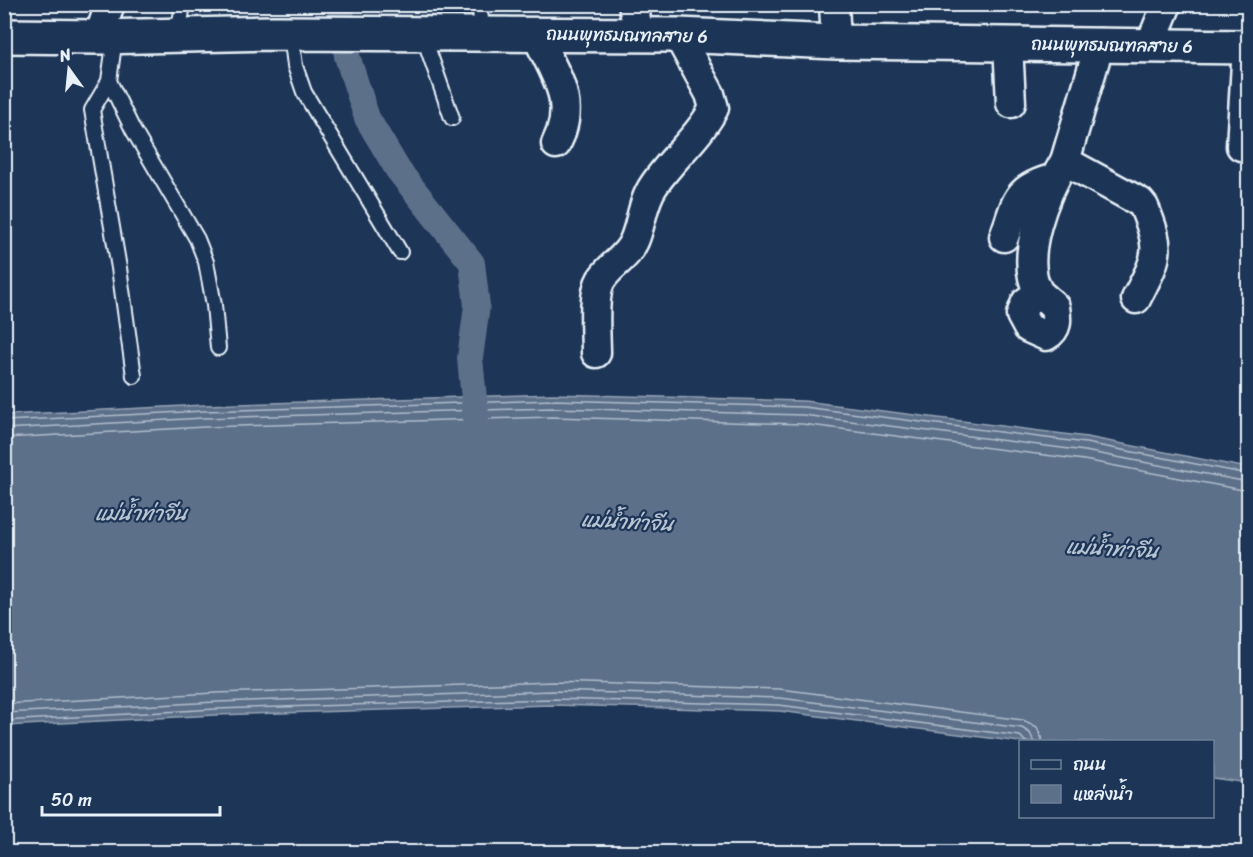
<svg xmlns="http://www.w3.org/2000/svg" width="1253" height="857" font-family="Sriracha,'Playpen Sans Thai',sans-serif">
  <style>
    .water { fill: #5d7089; stroke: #95a4b5; stroke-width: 1.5 }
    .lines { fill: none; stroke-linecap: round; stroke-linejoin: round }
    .shore { stroke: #b0bdcc; stroke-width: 1.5 }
    .canal { stroke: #5d7089; stroke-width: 26 }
    .service-casing { stroke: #e8f1f8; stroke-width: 18 }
    .minor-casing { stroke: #e8f1f8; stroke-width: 33 }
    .secondary-casing { stroke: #e8f1f8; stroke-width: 38 }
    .service { stroke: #1d3557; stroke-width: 14 }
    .minor { stroke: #1d3557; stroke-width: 28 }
    .secondary { stroke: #1d3557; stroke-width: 33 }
    .labels { text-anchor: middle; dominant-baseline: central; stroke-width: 4.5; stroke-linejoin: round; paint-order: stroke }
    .street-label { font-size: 18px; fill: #e8f1f8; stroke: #1d3557 }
    .water-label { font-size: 20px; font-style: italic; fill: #b7c4d1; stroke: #1d3557 }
  </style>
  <rect width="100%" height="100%" fill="#1d3557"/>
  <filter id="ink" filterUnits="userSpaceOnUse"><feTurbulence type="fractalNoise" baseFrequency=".0167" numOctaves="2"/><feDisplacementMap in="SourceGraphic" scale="12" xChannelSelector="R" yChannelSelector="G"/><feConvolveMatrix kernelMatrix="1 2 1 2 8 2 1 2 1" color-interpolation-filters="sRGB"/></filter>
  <g filter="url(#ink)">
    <!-- water -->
    <polygon class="water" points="553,394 804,401 1087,437 1248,468 1248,783 1213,778 1212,742 1020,742 779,711 552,705 216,715 5,726 5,415 204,405"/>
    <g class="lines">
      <!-- shore -->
      <g class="shore">
        <polyline points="4,421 204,411 553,400 804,407 1086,443 1248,474"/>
        <polyline points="4,429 204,418 553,408 803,415 1085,451 1248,482"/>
        <polyline points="4,438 205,427 553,417 802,424 1084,460 1248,491"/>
        <polyline points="4,704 215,693 553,682 780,689 1023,720 1037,727 1043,742"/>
        <polyline points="4,713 216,702 553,691 780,698 1022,728 1030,733 1034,742"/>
        <polyline points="4,721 216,709 552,699 779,705 1020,736 1026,742"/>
      </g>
      <!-- canal -->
      <polyline class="canal" points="340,4 347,56 367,118 398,170 472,263 477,306 470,358 477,430"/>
      <!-- service casing -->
      <g class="service-casing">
        <g id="service">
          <polyline points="479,4 483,34"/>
          <polyline points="291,34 295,66 304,92 400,252"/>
          <polyline points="423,35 452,118"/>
          <polyline points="178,36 183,4"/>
          <polyline points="115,37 109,81 92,110 119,268 134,376"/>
          <polyline points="109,81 133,130 197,239 206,262 214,305 218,348"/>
        </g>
      </g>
      <!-- minor casing -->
      <g class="minor-casing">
        <g id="minor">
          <polyline points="633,4 639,35"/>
          <polyline points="834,4 836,42"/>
          <path d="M536 34C554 74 578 101 556 144"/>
          <polyline points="99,37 110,4"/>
          <path d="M1100 43 1065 161 1140 202 1144 207C1163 252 1157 258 1136 299"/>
          <polyline points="1008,44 1011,103"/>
          <polyline points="1150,45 1167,4"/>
          <polyline points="1241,146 1247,47"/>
          <path d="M1004 237C1018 200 1014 189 1055 178"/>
          <path d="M1039 293 1026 302 1021 315 1028 328 1046 336C1058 329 1057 320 1055 307 1051 302 1042 297 1038 291 1019 256 1045 193 1065 161"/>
          <path d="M596 353C596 334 592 295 601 280 610 265 627 258 634 241 642 223 642 202 654 185 672 158 699 137 714 108L710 94 678 35"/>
        </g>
      </g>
      <!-- secondary casing -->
      <g class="secondary-casing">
        <polyline id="secondary" points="4,36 99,37 273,33 678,35 836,42 1248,47"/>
      </g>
      <!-- service -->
      <use href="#service" class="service"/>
      <!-- minor -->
      <use href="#minor" class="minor"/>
      <!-- secondary -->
      <use href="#secondary" class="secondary"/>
    </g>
  </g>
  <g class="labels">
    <!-- street labels -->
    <g class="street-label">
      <text transform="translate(627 35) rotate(1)">ถนนพุทธมณฑลสาย 6</text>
      <text transform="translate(1112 45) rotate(1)">ถนนพุทธมณฑลสาย 6</text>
    </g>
    <!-- water labels -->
    <g class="water-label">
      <text x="141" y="513">แม่น้ำท่าจีน</text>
      <text transform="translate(627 522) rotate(3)">แม่น้ำท่าจีน</text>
      <text transform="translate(1112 549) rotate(3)">แม่น้ำท่าจีน</text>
    </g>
  </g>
  <!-- margin -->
  <rect width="1253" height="857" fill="none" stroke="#1d3557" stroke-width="24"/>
  <rect x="12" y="12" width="1229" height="833" fill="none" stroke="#e8f1f8" stroke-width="2" filter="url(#ink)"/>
  <!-- legend -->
  <rect x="1019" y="740" width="195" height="78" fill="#1d3557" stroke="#6e8097" stroke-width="1.5"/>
  <rect x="1031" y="760" width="30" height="9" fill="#1d3557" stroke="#6e8097" stroke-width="1.5"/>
  <text x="1073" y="770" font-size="18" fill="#e8f1f8">ถนน</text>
  <rect x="1031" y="785" width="30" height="18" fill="#5d7089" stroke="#6e8097" stroke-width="1.5"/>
  <text x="1073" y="800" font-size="18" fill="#e8f1f8">แหล่งน้ำ</text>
  <!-- north arrow -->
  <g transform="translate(69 69) rotate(345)" stroke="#1d3557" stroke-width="4.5" paint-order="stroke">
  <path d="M0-4.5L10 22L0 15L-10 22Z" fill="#e8f1f8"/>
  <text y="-9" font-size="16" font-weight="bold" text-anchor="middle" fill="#e8f1f8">N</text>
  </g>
  <!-- scale -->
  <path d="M42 806v9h178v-9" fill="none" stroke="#e8f1f8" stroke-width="3"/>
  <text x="51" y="806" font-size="18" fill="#e8f1f8" stroke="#1d3557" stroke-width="4.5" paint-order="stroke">50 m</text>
</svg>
